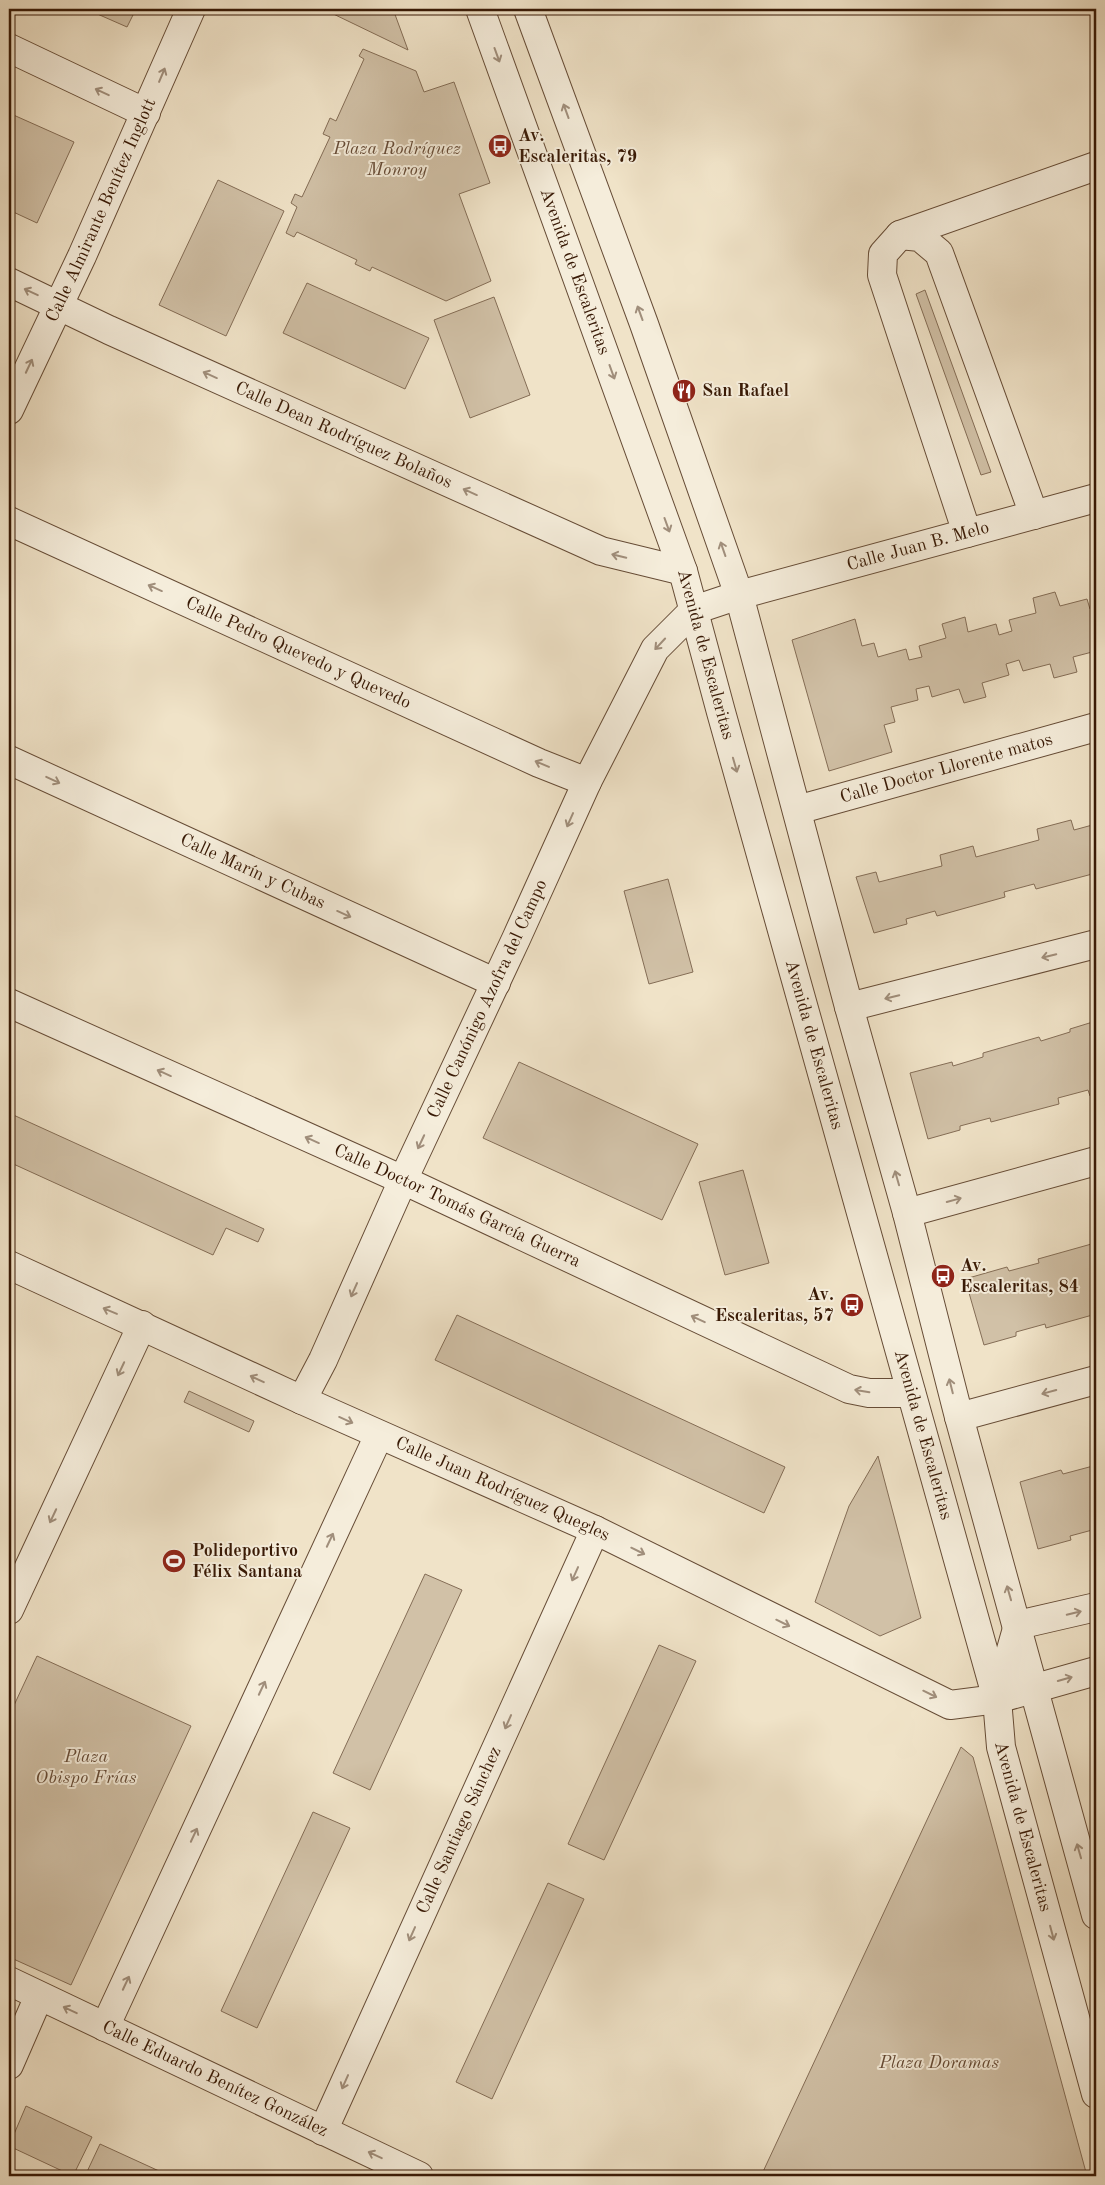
<svg xmlns="http://www.w3.org/2000/svg" width="1105" height="2185" font-family="'Old Standard TT',serif">
  <style>
    .green { fill: #d1c1a7; stroke: #846d56 }
    .lines { fill: none; stroke-linecap: round; stroke-linejoin: round }
    .minor-casing { stroke: #664c36; stroke-width: 30 }
    .tertiary-casing { stroke: #664c36; stroke-width: 30 }
    .minor { stroke: #f5eddb; stroke-width: 28 }
    .tertiary { stroke: #f5eddb; stroke-width: 28 }
    .oneway { stroke: #a08e7b }
    .labels { text-anchor: middle; dominant-baseline: central; stroke-width: 4; stroke-linejoin: round; paint-order: stroke }
    .poi-label { font-size: 18px; font-weight: bold; fill: #381905; stroke: #f5eddb; text-anchor: start }
    .park-label { font-size: 18px; font-style: italic; fill: #664b36; stroke: #f5eddb }
    .street-label { font-size: 18px; fill: #381905; stroke: #f5eddb }
  </style>
  <rect width="100%" height="100%" fill="#f0e3c8"/>
  <filter id="stains"><feTurbulence type="fractalNoise" baseFrequency=".004" numOctaves="4"/><feColorMatrix values="0 0 0 0 .2 0 0 0 0 .09 0 0 0 0 .02 0 0 0 .5 -.17"/></filter>
  <radialGradient id="worn" r=".72"><stop offset=".6" stop-color="#630" stop-opacity="0"/><stop offset="1" stop-color="#630" stop-opacity=".3"/></radialGradient>
  <!-- green -->
  <g class="green">
    <polygon points="86,9 136,9 127,27"/>
    <polygon points="323,9 393,9 408,50"/>
    <polygon points="363,49 416,71 424,92 454,82 490,183 459,194 491,281 446,301 372,267 370,271 355,264 357,260 297,232 294,237 286,233 297,207 291,203 295,194 302,197 330,137 323,134 330,118 336,121 364,59 359,56"/>
    <polygon points="9,113 74,142 37,223 9,210"/>
    <polygon points="218,180 284,211 226,336 159,305"/>
    <polygon points="307,283 429,338 405,389 283,333"/>
    <polygon points="925,290 991,472 981,475 916,294"/>
    <polygon points="494,297 530,395 470,418 434,320"/>
    <polygon points="1055,592 1060,606 1087,599 1090,609 1096,608 1096,651 1073,657 1077,672 1054,678 1050,664 1023,671 1019,660 1006,664 1009,675 982,683 986,697 964,703 959,689 932,697 929,686 916,689 918,700 891,707 895,722 884,725 892,752 829,771 792,640 855,619 862,646 874,643 878,657 906,649 909,660 922,657 919,646 946,638 942,624 965,617 968,632 996,624 999,635 1012,631 1009,620 1036,613 1033,598"/>
    <polygon points="1071,820 1074,830 1096,824 1096,873 1036,889 1034,884 1004,892 1005,897 937,916 935,911 906,919 907,924 874,933 856,877 876,872 879,882 942,866 940,855 973,846 976,857 1039,840 1037,829"/>
    <polygon points="668,879 693,972 649,984 624,891"/>
    <polygon points="1096,1021 1096,1094 1090,1096 1088,1090 1058,1098 1059,1104 991,1122 990,1118 960,1126 960,1130 928,1139 910,1073 952,1062 953,1066 983,1057 983,1053 1039,1037 1041,1041 1070,1032 1070,1029"/>
    <polygon points="519,1062 698,1144 662,1220 483,1138"/>
    <polygon points="9,1113 264,1229 258,1242 226,1228 213,1255 9,1162"/>
    <polygon points="743,1170 769,1263 725,1275 699,1182"/>
    <polygon points="1095,1243 1096,1314 1046,1328 1045,1324 1016,1332 1016,1336 984,1345 965,1279 1007,1267 1009,1271 1039,1263 1038,1259"/>
    <polygon points="457,1315 785,1467 764,1513 435,1360"/>
    <polygon points="189,1391 254,1421 249,1432 184,1402"/>
    <polygon points="878,1456 921,1618 880,1636 815,1602 849,1506"/>
    <polygon points="1096,1460 1096,1529 1070,1536 1071,1540 1038,1549 1020,1482 1061,1470 1063,1474 1093,1466 1093,1461"/>
    <polygon points="425,1574 462,1590 370,1790 333,1773"/>
    <polygon points="659,1645 696,1661 604,1860 568,1844"/>
    <polygon points="37,1656 191,1726 71,1985 9,1957 9,1716"/>
    <polygon points="961,1747 973,1757 1087,2176 761,2176"/>
    <polygon points="313,1812 350,1828 257,2028 221,2011"/>
    <polygon points="548,1883 584,1899 492,2099 456,2082"/>
    <polygon points="26,2106 92,2137 73,2176 9,2146"/>
    <polygon points="100,2144 170,2176 85,2176"/>
  </g>
  <g class="lines">
    <!-- minor casing -->
    <g class="minor-casing">
      <g id="minor">
        <polyline points="9,48 146,113"/>
        <polyline points="900,235 920,237 939,253 1034,515"/>
        <path id="s1" d="M9 282 109 330 601 551 683 571"/>
        <path id="s2" d="M9 410 82 256 191 9"/>
        <path id="s3" d="M9 521 539 763 587 782"/>
        <polyline points="967,533 882,275 883,254 900,235 1096,166"/>
        <path id="s4" d="M9 760 496 983"/>
        <path id="s5" d="M797 810 1096 727"/>
        <path id="s6" d="M9 1003 403 1180 849 1389 869 1393H911"/>
        <polyline points="849,1007 1096,944"/>
        <polyline points="907,1213 1096,1161"/>
        <path id="s7" d="M9 1265 302 1400 595 1530 950 1705 997 1699 1096 1671"/>
        <path id="s8" d="M302 1400 323 1360 403 1180 516 939 587 782 655 649 694 610 739 595 1096 498"/>
        <polyline points="959,1417 1096,1380"/>
        <polyline points="9,1610 142,1325"/>
        <polyline points="997,1699 1018,1625 1096,1607"/>
        <path id="s9" d="M9 1981 419 2176"/>
        <polyline points="105,2027 379,1435"/>
        <polyline points="9,2065 39,1996"/>
        <path id="s10" d="M323 2131 595 1530"/>
      </g>
    </g>
    <!-- tertiary casing -->
    <g class="tertiary-casing">
      <g id="tertiary">
        <path id="s11" d="M480 9 683 571 721 712 997 1699 1001 1747 1096 2094"/>
        <polyline points="528,9 644,324 739,595 849,1007 907,1213 959,1417 1096,1915"/>
      </g>
    </g>
    <!-- minor -->
    <use href="#minor" class="minor"/>
    <!-- tertiary -->
    <use href="#tertiary" class="tertiary"/>
  </g>
  <!-- one-way arrows -->
  <defs><path id="oneway-shaft" d="M-6 0H5M1.5-3L5.5 0L1.5 3" fill="none" stroke-width="1.6" stroke-linecap="round" stroke-linejoin="round" transform="scale(1.25)"/></defs>
  <g class="oneway">
    <use href="#oneway-shaft" transform="translate(497 55) rotate(70)"/>
    <use href="#oneway-shaft" transform="translate(162 75) rotate(-67)"/>
    <use href="#oneway-shaft" transform="translate(102 92) rotate(-155)"/>
    <use href="#oneway-shaft" transform="translate(566 111) rotate(-110)"/>
    <use href="#oneway-shaft" transform="translate(31 292) rotate(-155)"/>
    <use href="#oneway-shaft" transform="translate(640 313) rotate(-110)"/>
    <use href="#oneway-shaft" transform="translate(29 366) rotate(-65)"/>
    <use href="#oneway-shaft" transform="translate(612 372) rotate(70)"/>
    <use href="#oneway-shaft" transform="translate(210 375) rotate(-156)"/>
    <use href="#oneway-shaft" transform="translate(470 492) rotate(-156)"/>
    <use href="#oneway-shaft" transform="translate(667 525) rotate(70)"/>
    <use href="#oneway-shaft" transform="translate(723 549) rotate(-109)"/>
    <use href="#oneway-shaft" transform="translate(619 556) rotate(-166)"/>
    <use href="#oneway-shaft" transform="translate(155 588) rotate(-156)"/>
    <use href="#oneway-shaft" transform="translate(660 644) rotate(133)"/>
    <use href="#oneway-shaft" transform="translate(542 764) rotate(-157)"/>
    <use href="#oneway-shaft" transform="translate(735 765) rotate(74)"/>
    <use href="#oneway-shaft" transform="translate(53 780) rotate(25)"/>
    <use href="#oneway-shaft" transform="translate(570 820) rotate(114)"/>
    <use href="#oneway-shaft" transform="translate(344 914) rotate(24)"/>
    <use href="#oneway-shaft" transform="translate(1049 956) rotate(166)"/>
    <use href="#oneway-shaft" transform="translate(892 997) rotate(166)"/>
    <use href="#oneway-shaft" transform="translate(164 1073) rotate(-156)"/>
    <use href="#oneway-shaft" transform="translate(312 1140) rotate(-156)"/>
    <use href="#oneway-shaft" transform="translate(421 1142) rotate(115)"/>
    <use href="#oneway-shaft" transform="translate(897 1178) rotate(-106)"/>
    <use href="#oneway-shaft" transform="translate(954 1200) rotate(-15)"/>
    <use href="#oneway-shaft" transform="translate(354 1290) rotate(114)"/>
    <use href="#oneway-shaft" transform="translate(110 1311) rotate(-157)"/>
    <use href="#oneway-shaft" transform="translate(698 1319) rotate(-155)"/>
    <use href="#oneway-shaft" transform="translate(121 1369) rotate(115)"/>
    <use href="#oneway-shaft" transform="translate(257 1379) rotate(-155)"/>
    <use href="#oneway-shaft" transform="translate(951 1386) rotate(-104)"/>
    <use href="#oneway-shaft" transform="translate(862 1391) rotate(-171)"/>
    <use href="#oneway-shaft" transform="translate(1049 1392) rotate(165)"/>
    <use href="#oneway-shaft" transform="translate(346 1420) rotate(24)"/>
    <use href="#oneway-shaft" transform="translate(53 1516) rotate(115)"/>
    <use href="#oneway-shaft" transform="translate(330 1540) rotate(-65)"/>
    <use href="#oneway-shaft" transform="translate(638 1551) rotate(26)"/>
    <use href="#oneway-shaft" transform="translate(575 1574) rotate(114)"/>
    <use href="#oneway-shaft" transform="translate(1009 1593) rotate(-106)"/>
    <use href="#oneway-shaft" transform="translate(1074 1613) rotate(-14)"/>
    <use href="#oneway-shaft" transform="translate(783 1623) rotate(26)"/>
    <use href="#oneway-shaft" transform="translate(1065 1679) rotate(-16)"/>
    <use href="#oneway-shaft" transform="translate(262 1688) rotate(-65)"/>
    <use href="#oneway-shaft" transform="translate(930 1694) rotate(26)"/>
    <use href="#oneway-shaft" transform="translate(508 1722) rotate(114)"/>
    <use href="#oneway-shaft" transform="translate(194 1835) rotate(-65)"/>
    <use href="#oneway-shaft" transform="translate(1079 1851) rotate(-106)"/>
    <use href="#oneway-shaft" transform="translate(1052 1933) rotate(75)"/>
    <use href="#oneway-shaft" transform="translate(412 1934) rotate(114)"/>
    <use href="#oneway-shaft" transform="translate(126 1983) rotate(-65)"/>
    <use href="#oneway-shaft" transform="translate(70 2010) rotate(-155)"/>
    <use href="#oneway-shaft" transform="translate(345 2082) rotate(114)"/>
    <use href="#oneway-shaft" transform="translate(375 2155) rotate(-155)"/>
  </g>
  <!-- icons -->
  <defs>
    <g id="bus-disc" transform="scale(1.25)"><circle r="9.5" fill="#8f2418" stroke="#f5eddb"/><path d="M-5-6H5V4H4V6H2V4H-2V6H-4V4H-5ZM-3.5-4V0h7V-4ZM-3.5 1.2v1.5H-2V1.2ZM2 1.2v1.5H3.5V1.2Z" fill="#fff"/></g>
    <g id="restaurant-disc" transform="scale(1.25)"><circle r="9.5" fill="#8f2418" stroke="#f5eddb"/><path d="M-5-6h1v4h1v-4h1v4h1v-4h1v5L-1.5 .5V6h-2V.5L-5-1ZM5-6V6H3V1.5H1.5Q1.5-4 5-6Z" fill="#fff"/></g>
    <g id="stadium-disc" transform="scale(1.25)"><circle r="9.5" fill="#8f2418" stroke="#f5eddb"/><path d="M0-5a6.5 5 0 1 0 0 10a6.5 5 0 1 0 0-10ZM-3.5-1.8h7v3.6h-7Z" fill="#fff"/></g>
  </defs>
  <g fill-rule="evenodd">
    <use href="#bus-disc" x="500" y="146"/>
    <use href="#restaurant-disc" x="684" y="391"/>
    <use href="#bus-disc" x="943" y="1276"/>
    <use href="#bus-disc" x="852" y="1305"/>
    <use href="#stadium-disc" x="174" y="1561"/>
  </g>
  <g class="labels">
    <!-- poi labels -->
    <g class="poi-label">
      <text x="518" y="136">Av.<tspan x="518" dy="21">Escaleritas, 79</tspan></text>
      <text x="702" y="391">San Rafael</text>
      <text x="960" y="1266">Av.<tspan x="960" dy="21">Escaleritas, 84</tspan></text>
      <text x="834" y="1295" text-anchor="end">Av.<tspan x="834" dy="21">Escaleritas, 57</tspan></text>
      <text x="192" y="1551">Polideportivo<tspan x="192" dy="21">Félix Santana</tspan></text>
    </g>
    <!-- park labels -->
    <g class="park-label">
      <text x="397" y="149">Plaza Rodríguez<tspan x="397" dy="21">Monroy</tspan></text>
      <text x="86" y="1757">Plaza<tspan x="86" dy="21">Obispo Frías</tspan></text>
      <text x="939" y="2063">Plaza Doramas</text>
    </g>
    <!-- street labels -->
    <g class="street-label">
      <text stroke="none"><textPath href="#s2" startOffset="220">Calle Almirante Benítez Inglott</textPath></text>
      <text stroke="none"><textPath href="#s11" startOffset="279">Avenida de Escaleritas</textPath></text>
      <text stroke="none"><textPath href="#s1" startOffset="368">Calle Dean Rodríguez Bolaños</textPath></text>
      <text stroke="none"><textPath href="#s8" startOffset="1118">Calle Juan B. Melo</textPath></text>
      <text stroke="none"><textPath href="#s3" startOffset="318">Calle Pedro Quevedo y Quevedo</textPath></text>
      <text stroke="none"><textPath href="#s11" startOffset="684">Avenida de Escaleritas</textPath></text>
      <text stroke="none"><textPath href="#s5" startOffset="155">Calle Doctor Llorente matos</textPath></text>
      <text stroke="none"><textPath href="#s4" startOffset="268">Calle Marín y Cubas</textPath></text>
      <text stroke="none"><textPath href="#s8" startOffset="442">Calle Canónigo Azofra del Campo</textPath></text>
      <text stroke="none"><textPath href="#s11" startOffset="1089">Avenida de Escaleritas</textPath></text>
      <text stroke="none"><textPath href="#s6" startOffset="492">Calle Doctor Tomás García Guerra</textPath></text>
      <text stroke="none"><textPath href="#s11" startOffset="1494">Avenida de Escaleritas</textPath></text>
      <text stroke="none"><textPath href="#s7" startOffset="542">Calle Juan Rodríguez Quegles</textPath></text>
      <text stroke="none"><textPath href="#s11" startOffset="1899">Avenida de Escaleritas</textPath></text>
      <text stroke="none"><textPath href="#s10" startOffset="330">Calle Santiago Sánchez</textPath></text>
      <text stroke="none"><textPath href="#s9" startOffset="228">Calle Eduardo Benítez González</textPath></text>
    </g>
  </g>
  <!-- margin -->
  <rect width="1105" height="2185" fill="none" stroke="#f0e3c8" stroke-width="30"/>
  <rect x="10" y="10" width="1085" height="2165" fill="none" stroke="#381905" stroke-width="2.5"/>
  <rect x="15" y="15" width="1075" height="2155" fill="none" stroke="#381905"/>
  <rect width="100%" height="100%" filter="url(#stains)"/>
  <rect width="100%" height="100%" fill="url(#worn)"/>
</svg>
